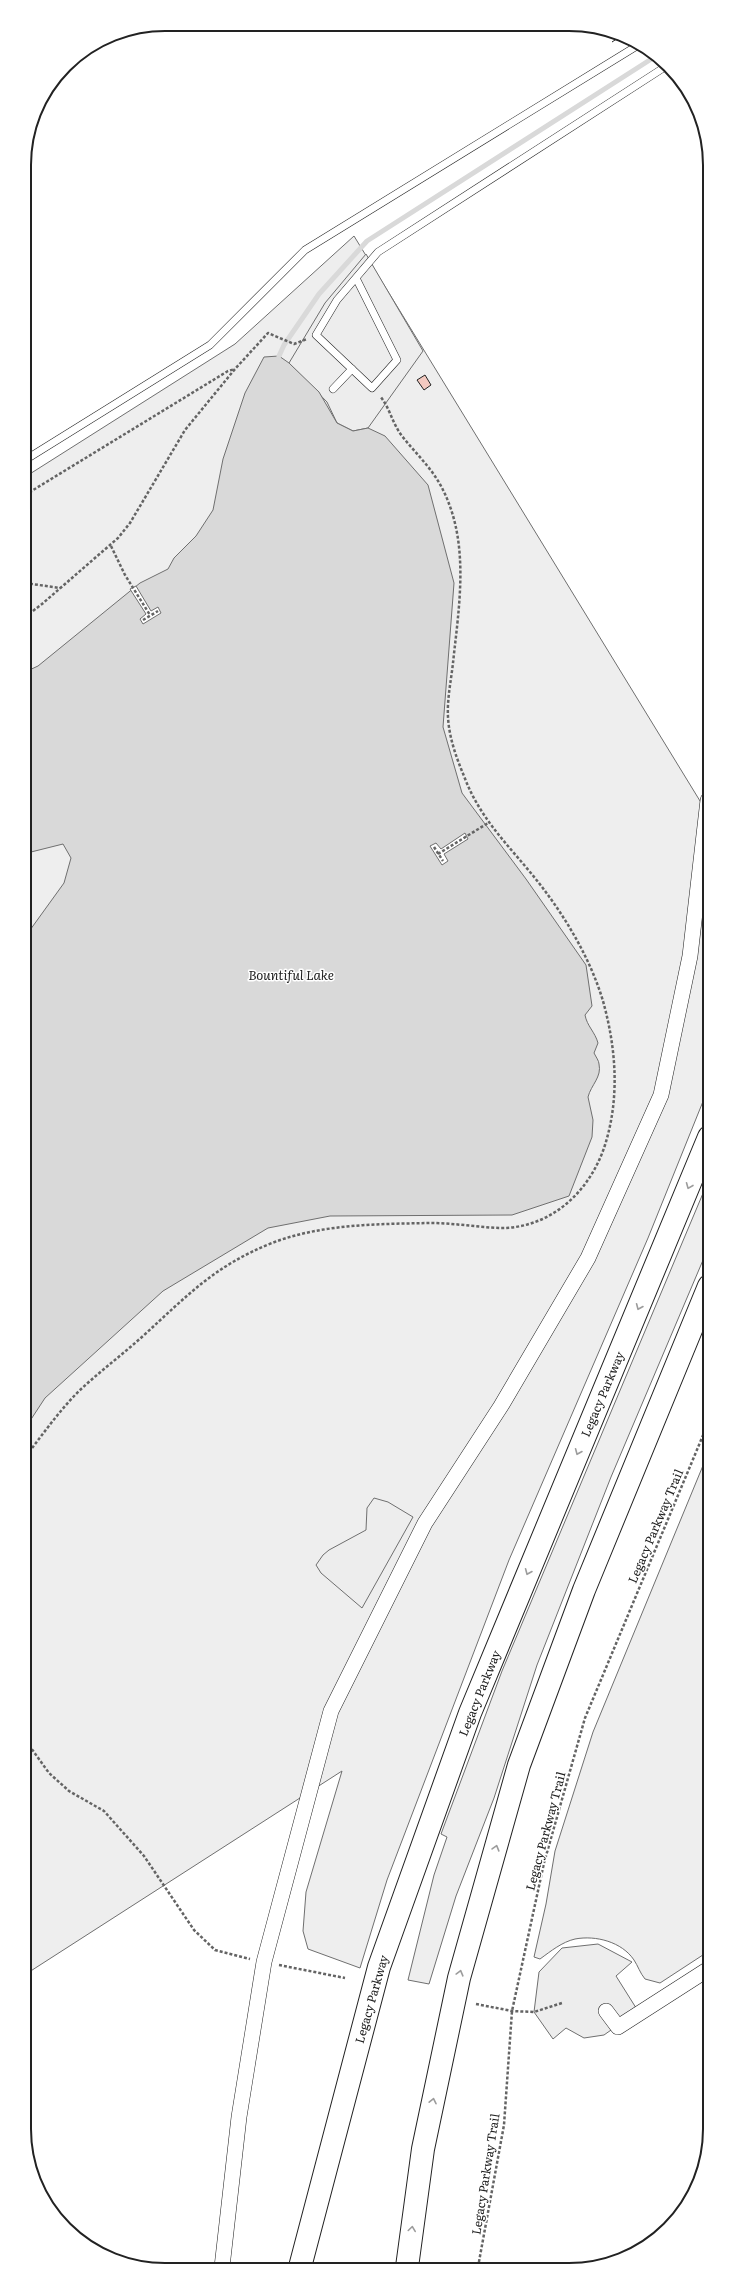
<svg xmlns="http://www.w3.org/2000/svg" width="734" height="2294" font-family="Literata,serif">
  <style>
    .green { fill: #eee; stroke: #6f6f6f }
    .parking { fill: #ededed; stroke: #6f6f6f }
    .water { fill: #d9d9d9; stroke: #6f6f6f }
    .pier { fill: #fff; stroke: #6f6f6f }
    .lines { fill: none; stroke-linecap: round; stroke-linejoin: round }
    .stream { stroke: #d9d9d9; stroke-width: 5 }
    .building { fill: #f3c9c0; stroke: #222 }
    .service-casing { stroke: #222; stroke-width: 8 }
    .minor-casing { stroke: #222; stroke-width: 16 }
    .motorway-casing { stroke: #222; stroke-width: 24 }
    .path { stroke: #646464; stroke-width: 2.5; stroke-dasharray: 3 2; stroke-linecap: butt }
    .service { stroke: #fff; stroke-width: 7 }
    .minor { stroke: #fff; stroke-width: 15 }
    .motorway { stroke: #fff; stroke-width: 22 }
    .fence { stroke: #222; stroke-width: 1; stroke-dasharray: 5 2; stroke-linecap: butt }
    .oneway { stroke: #9c9c9c }
    .labels { text-anchor: middle; dominant-baseline: central; stroke-width: 3; stroke-linejoin: round; paint-order: stroke }
    .street-label { font-size: 12px; fill: #222; stroke: #fff }
    .water-label { font-size: 13px; font-style: italic; fill: #222; stroke: #fff }
    .rim { fill: none; stroke: #222; stroke-width: 2 }
  </style>
  <rect width="100%" height="100%" fill="#fff"/>
  <!-- green -->
  <g class="green">
    <polygon points="354,236 708,814 708,1089 648,1238 509,1560 387,1880 360,1968 308,1949 303,1931 306,1892 342,1771 26,1974 25,477 235,344"/>
    <polygon points="709,1179 709,1246 611,1477 537,1665 494,1798 456,1896 429,1984 408,1980 434,1875 447,1837 441,1834 502,1671"/>
    <path d="M709 1451V1951L660 1983 645 1979C640 1973 638 1966 634 1960 622 1942 596 1935 575 1939 562 1942 551 1951 540 1959L534 1957 546 1904 555 1851 593 1732Z"/>
  </g>
  <!-- parking -->
  <g class="parking">
    <polygon points="366,254 423,351 368,428 353,431 337,423 327,402 289,363 325,303"/>
    <polygon points="374,1498 388,1502 413,1517 362,1608 321,1573 316,1565 323,1555 329,1550 366,1530 367,1508"/>
    <polygon points="598,1944 632,1962 616,1976 638,2011 604,2035 584,2038 566,2028 553,2039 534,2012 539,1972 562,1948"/>
  </g>
  <!-- water -->
  <path class="water" d="M279 356 289 363 319 392 337 423 353 431 368 428 385 436 428 485 454 583 443 727 462 793 526 879 586 965 592 1006 585 1015C587 1026 595 1032 598 1043L594 1053C596 1057 599 1061 599 1064 602 1077 591 1085 588 1097L593 1120 592 1137 569 1196 512 1215 330 1216 268 1228 163 1291 45 1398 26 1427 25 937 64 883 71 858 63 844 31 852 25 848V672L38 666 140 583 168 569 174 558 196 536 213 510 223 459 245 393 264 357Z"/>
  <!-- pier -->
  <g class="pier">
    <polygon points="136,586 151,611 158,607 161,613 143,624 140,619 146,614 130,589"/>
    <polygon points="465,833 468,839 444,854 448,861 442,865 430,846 436,843 441,849"/>
  </g>
  <g class="lines">
    <!-- stream -->
    <polyline class="stream" points="279,356 284,345 319,294 367,241 656,56"/>
  </g>
  <!-- building -->
  <polygon class="building" points="425,375 431,385 424,390 417,380"/>
  <g class="lines">
    <!-- service casing -->
    <g class="service-casing">
      <g id="service">
        <polyline points="356,278 397,360 372,388 316,335 337,300 378,252 668,65"/>
        <polyline points="333,389 352,369"/>
        <polyline points="25,460 210,345 305,250 640,44"/>
      </g>
    </g>
    <!-- minor casing -->
    <g class="minor-casing">
      <g id="minor">
        <polyline points="606,2011 618,2027 710,1968"/>
        <polyline points="222,2267 239,2117 264,1962 331,1711 425,1523 501,1406 588,1258 661,1095 690,956 708,800"/>
      </g>
    </g>
    <!-- motorway casing -->
    <g class="motorway-casing">
      <g id="motorway">
        <polyline points="300,2267 379,1967 470,1713 709,1137"/>
        <polyline points="407,2267 423,2149 459,1978 519,1765 584,1590 709,1286"/>
      </g>
    </g>
    <!-- path -->
    <g class="path">
      <polyline points="25,495 228,371 235,369"/>
      <polyline points="111,546 125,575 150,615"/>
      <polyline points="25,583 60,588"/>
      <polyline points="25,617 42,604 118,538 130,523 185,430 235,369 268,333 294,344 307,339"/>
      <polyline points="143,620 158,611"/>
      <polyline points="434,847 443,861"/>
      <polyline points="438,854 488,823"/>
      <path d="M26 1456C43 1434 59 1411 79 1391 99 1372 122 1355 143 1336 187 1296 214 1266 272 1243 321 1224 378 1224 430 1223 453 1223 476 1227 499 1228 550 1229 590 1192 605 1145 620 1097 616 1048 603 1001 591 961 568 921 542 887 513 849 481 822 464 776 456 757 449 737 448 717 447 699 451 681 453 663 459 606 470 544 443 490 433 469 416 454 402 436 392 423 390 408 380 396"/>
      <polyline points="26,1741 49,1773 69,1791 104,1811 144,1856 194,1930 215,1950 250,1959"/>
      <polyline points="279,1965 345,1978"/>
      <polyline points="476,2004 512,2011 534,2012 562,2003"/>
      <polyline points="478,2267 504,2125 512,2011 544,1863 585,1718 709,1421"/>
    </g>
    <!-- service -->
    <use href="#service" class="service"/>
    <!-- minor -->
    <use href="#minor" class="minor"/>
    <!-- motorway -->
    <use href="#motorway" class="motorway"/>
    <!-- fence -->
    <polyline class="fence" points="612,42 621,36"/>
  </g>
  <!-- one-way arrows -->
  <defs><path id="oneway-chevron" d="M-2-3.5L2.5 0L-2 3.5" fill="none" stroke-width="1.6" stroke-linecap="round" stroke-linejoin="round"/></defs>
  <g class="oneway">
    <use href="#oneway-chevron" transform="translate(689 1186) rotate(112)"/>
    <use href="#oneway-chevron" transform="translate(639 1307) rotate(113)"/>
    <use href="#oneway-chevron" transform="translate(578 1452) rotate(113)"/>
    <use href="#oneway-chevron" transform="translate(528 1572) rotate(113)"/>
    <use href="#oneway-chevron" transform="translate(496 1848) rotate(-74)"/>
    <use href="#oneway-chevron" transform="translate(460 1973) rotate(-75)"/>
    <use href="#oneway-chevron" transform="translate(433 2101) rotate(-78)"/>
    <use href="#oneway-chevron" transform="translate(412 2229) rotate(-82)"/>
  </g>
  <g class="labels">
    <!-- street labels -->
    <g class="street-label">
      <text transform="translate(602 1394) rotate(-67)">Legacy Parkway</text>
      <text transform="translate(655 1526) rotate(-67)">Legacy Parkway Trail</text>
      <text transform="translate(479 1693) rotate(-68)">Legacy Parkway</text>
      <text transform="translate(545 1831) rotate(-75)">Legacy Parkway Trail</text>
      <text transform="translate(371 1999) rotate(-74)">Legacy Parkway</text>
      <text transform="translate(485 2174) rotate(-81)">Legacy Parkway Trail</text>
    </g>
    <!-- water labels -->
    <g class="water-label">
      <text x="291" y="974">Bountiful Lake</text>
    </g>
  </g>
  <!-- crop -->
  <path d="M0 0H734V2294H0ZM165 31H569A134 134 0 0 1 703 165V2129A134 134 0 0 1 569 2263H165A134 134 0 0 1 31 2129V165A134 134 0 0 1 165 31Z" fill="#fff" fill-rule="evenodd"/>
  <path class="rim" d="M165 31H569A134 134 0 0 1 703 165V2129A134 134 0 0 1 569 2263H165A134 134 0 0 1 31 2129V165A134 134 0 0 1 165 31Z"/>
</svg>
